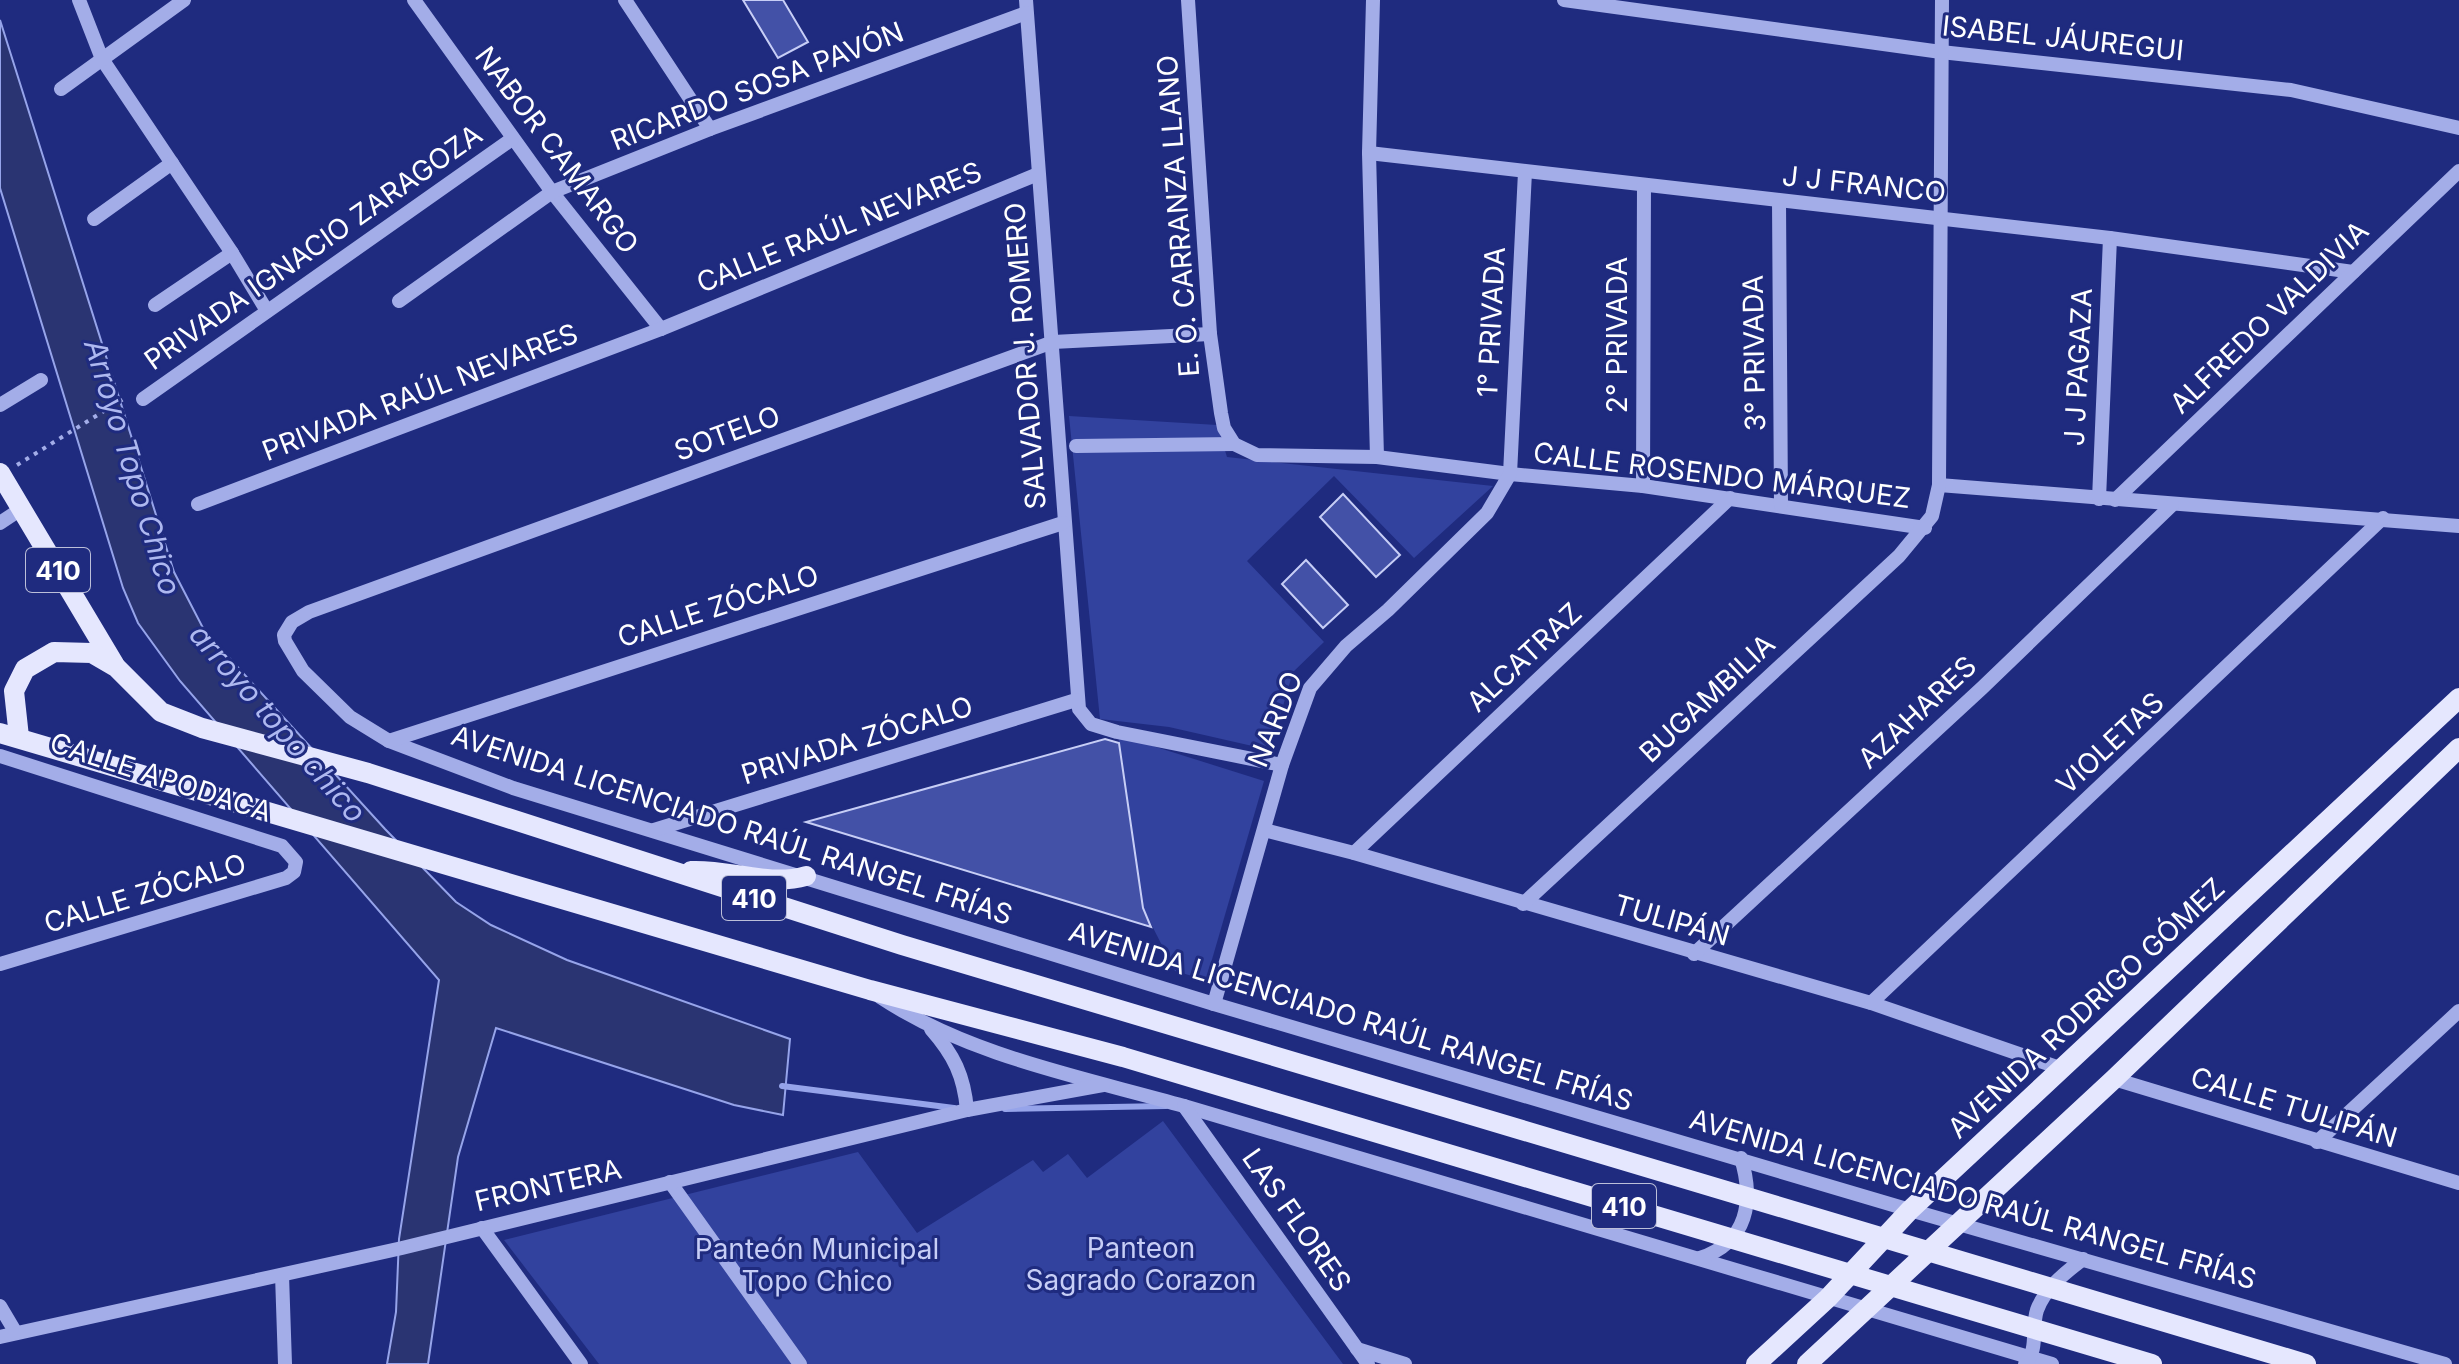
<svg xmlns="http://www.w3.org/2000/svg" width="2459" height="1364" font-family="Inter,sans-serif">
  <style>
    .green { fill: #32429e }
    .water { fill: #2a3472; stroke: #96a4ea; stroke-width: 2 }
    .lines { fill: none; stroke-linecap: round; stroke-linejoin: round }
    .stream { stroke: #96a4ea; stroke-width: 6 }
    .building { fill: #4351a7; stroke: #c7cef6; stroke-width: 2 }
    .path { stroke: #a3ade8; stroke-width: 4; stroke-dasharray: 4 6; stroke-linecap: butt }
    .minor { stroke: #a3ade8; stroke-width: 14 }
    .major { stroke: #e5e7fe; stroke-width: 20 }
    .labels { text-anchor: middle; dominant-baseline: central; stroke-width: 6; stroke-linejoin: round; paint-order: stroke }
    .shield { fill: #1f2b7f; stroke: #bcbfd9; stroke-width: 2 }
    .shield-label { font-size: 26px; font-weight: bold; fill: #fff }
    .street-label { font-size: 28px; fill: #fff; stroke: #1f2b7f }
    .park-label { font-size: 28px; fill: #c7cef6; stroke: #1f2b7f }
    .water-label { font-size: 30px; font-style: italic; fill: #aeb8f0; stroke: #1f2b7f }
  </style>
  <rect width="100%" height="100%" fill="#1f2b7f"/>
  <!-- green -->
  <g class="green">
    <polygon points="1069,416 1217,425 1227,457 1493,486 1414,558 1334,476 1247,561 1324,642 1293,672 1270,750 1169,727 1100,719"/>
    <polygon points="1118,735 1264,781 1206,980 1175,971 1143,908"/>
    <polygon points="1163,1121 1343,1364 599,1364 504,1240 858,1152 917,1233 1033,1160 1043,1172 1068,1154 1087,1178"/>
  </g>
  <!-- water -->
  <polygon class="water" points="0,20 174,572 204,630 385,829 456,902 491,925 567,960 790,1039 783,1115 734,1105 496,1028 458,1157 428,1364 387,1364 396,1312 399,1239 439,980 180,681 138,623 123,588 0,188"/>
  <g class="lines">
    <!-- stream -->
    <g class="stream">
      <polyline points="782,1086 954,1108"/>
      <polyline points="1005,1109 1166,1106"/>
    </g>
  </g>
  <!-- building -->
  <g class="building">
    <polygon points="743,0 783,0 808,42 778,58"/>
    <polygon points="1343,494 1400,555 1376,577 1320,517"/>
    <polygon points="1306,560 1348,605 1323,628 1282,584"/>
    <polygon points="1105,739 1119,743 1143,908 1151,927 806,822"/>
  </g>
  <g class="lines">
    <!-- path -->
    <polyline class="path" points="17,465 125,398"/>
    <!-- minor -->
    <g class="minor">
      <polyline points="79,0 102,59 232,253 267,311"/>
      <polyline points="414,0 552,192 661,329"/>
      <polyline points="625,0 710,129"/>
      <polyline points="1026,0 1079,709 1091,724 1117,732 1282,765"/>
      <polyline points="1188,0 1210,334 1221,413 1224,428 1234,444 1257,455 1377,457 1510,474 1643,486 1925,528"/>
      <polyline points="1373,0 1369,153 1377,457"/>
      <polyline points="1564,0 1941,52 2291,90 2459,128"/>
      <polyline points="61,89 184,0"/>
      <polyline points="1369,153 2110,238 2353,272"/>
      <polyline points="1779,201 1781,505"/>
      <polyline points="94,219 172,163"/>
      <polyline points="399,301 552,192 710,129 1026,13"/>
      <polyline points="155,305 232,253"/>
      <polyline points="1210,334 1053,342 309,612 292,622 284,635 285,641 303,671 350,717 389,741 513,788 1214,1004 1910,1210 2445,1364"/>
      <polyline points="143,399 512,139"/>
      <polyline points="0,405 41,380"/>
      <polyline points="1076,446 1234,444"/>
      <polyline points="1939,485 2459,526"/>
      <polyline points="1643,486 1644,185"/>
      <polyline points="2099,499 2110,238"/>
      <polyline points="2115,500 2459,171"/>
      <polyline points="198,504 661,329 1038,174"/>
      <polyline points="0,523 21,509"/>
      <polyline points="389,741 1063,523"/>
      <polyline points="0,756 282,846 296,862 294,872 286,878 0,964"/>
      <polyline points="654,830 1076,700"/>
      <polyline points="1264,830 1354,853 1871,1003 2063,1069"/>
      <polyline points="1354,853 1730,498"/>
      <polyline points="1523,904 1899,556 1932,516 1939,485 1942,0"/>
      <polyline points="1694,954 1982,688 2172,505"/>
      <path d="M880 997C969 1056 1082 1077 1184 1106L2052 1364"/>
      <polyline points="1871,1003 2383,518"/>
      <polyline points="1214,1004 1282,765 1310,688 1346,646 1388,610 1487,513 1510,474 1525,172"/>
      <path d="M931 1029C954 1055 964 1076 967 1110"/>
      <polyline points="2114,1079 2459,1183"/>
      <polyline points="1184,1106 1368,1364"/>
      <polyline points="2317,1142 2459,1011"/>
      <polyline points="670,1182 800,1364"/>
      <polyline points="482,1228 581,1364"/>
      <path d="M1700 1258C1748 1242 1754 1201 1741 1158"/>
      <polyline points="282,1275 285,1364"/>
      <polyline points="0,1306 16,1333"/>
      <polyline points="0,1337 402,1248 967,1110 1103,1085"/>
      <polyline points="1357,1349 1405,1364"/>
      <path d="M2025 1364C2039 1350 2031 1328 2037 1310 2045 1288 2065 1273 2083 1259"/>
    </g>
    <!-- major -->
    <g class="major">
      <polyline points="0,473 114,664"/>
      <polyline points="0,733 870,990 1123,1057 2152,1364"/>
      <polyline points="19,737 14,691 25,669 54,652 92,653 116,667 161,712 202,728 368,773 902,945 2306,1364"/>
      <path d="M691 871C729 869 768 887 806 876"/>
      <polyline points="1756,1364 1828,1298 1910,1210 2459,698"/>
      <polyline points="1807,1364 2114,1079 2459,748"/>
    </g>
  </g>
  <g class="labels">
    <!-- shield labels -->
    <g class="shield">
      <rect x="26" y="548" width="64" height="44" rx="6"/>
      <rect x="722" y="876" width="64" height="44" rx="6"/>
      <rect x="1592" y="1184" width="64" height="44" rx="6"/>
    </g>
    <g class="shield-label">
      <text x="58" y="570">410</text>
      <text x="754" y="898">410</text>
      <text x="1624" y="1206">410</text>
    </g>
    <!-- street labels -->
    <g class="street-label">
      <text transform="translate(2063 38) rotate(6)">ISABEL JÁUREGUI</text>
      <text transform="translate(757 86) rotate(-21)">RICARDO SOSA PAVÓN</text>
      <text transform="translate(557 150) rotate(53)">NABOR CAMARGO</text>
      <text transform="translate(1864 184) rotate(6)">J J FRANCO</text>
      <text transform="translate(1178 216) rotate(-94)">E. O. CARRANZA LLANO</text>
      <text transform="translate(839 227) rotate(-22)">CALLE RAÚL NEVARES</text>
      <text transform="translate(313 247) rotate(-35)">PRIVADA IGNACIO ZARAGOZA</text>
      <text transform="translate(2269 317) rotate(-44)">ALFREDO VALDIVIA</text>
      <text transform="translate(1491 322) rotate(-87)">1° PRIVADA</text>
      <text transform="translate(1617 335) rotate(-90)">2° PRIVADA</text>
      <text transform="translate(1754 353) rotate(-91)">3° PRIVADA</text>
      <text transform="translate(1025 356) rotate(-94)">SALVADOR J. ROMERO</text>
      <text transform="translate(2078 367) rotate(-87)">J J PAGAZA</text>
      <text transform="translate(420 392) rotate(-21)">PRIVADA RAÚL NEVARES</text>
      <text transform="translate(727 433) rotate(-20)">SOTELO</text>
      <text transform="translate(1722 475) rotate(7)">CALLE ROSENDO MÁRQUEZ</text>
      <text transform="translate(718 606) rotate(-18)">CALLE ZÓCALO</text>
      <text transform="translate(1524 657) rotate(-43)">ALCATRAZ</text>
      <text transform="translate(1707 698) rotate(-43)">BUGAMBILIA</text>
      <text transform="translate(1917 712) rotate(-43)">AZAHARES</text>
      <text transform="translate(1275 719) rotate(-68)">NARDO</text>
      <text transform="translate(857 740) rotate(-17)">PRIVADA ZÓCALO</text>
      <text transform="translate(2110 743) rotate(-43)">VIOLETAS</text>
      <text transform="translate(161 777) rotate(18)">CALLE APODACA</text>
      <text transform="translate(732 825) rotate(18)">AVENIDA LICENCIADO RAÚL RANGEL FRÍAS</text>
      <text transform="translate(145 893) rotate(-17)">CALLE ZÓCALO</text>
      <text transform="translate(1672 920) rotate(16)">TULIPÁN</text>
      <text transform="translate(2086 1008) rotate(-43)">AVENIDA RODRIGO GÓMEZ</text>
      <text transform="translate(1351 1016) rotate(17)">AVENIDA LICENCIADO RAÚL RANGEL FRÍAS</text>
      <text transform="translate(2294 1107) rotate(17)">CALLE TULIPÁN</text>
      <text transform="translate(548 1185) rotate(-13)">FRONTERA</text>
      <text transform="translate(1973 1199) rotate(16)">AVENIDA LICENCIADO RAÚL RANGEL FRÍAS</text>
      <text transform="translate(1297 1220) rotate(55)">LAS FLORES</text>
    </g>
    <!-- park labels -->
    <g class="park-label">
      <text x="1141" y="1248">Panteon<tspan x="1141" dy="32">Sagrado Corazon</tspan></text>
      <text x="817" y="1249">Panteón Municipal<tspan x="817" dy="32">Topo Chico</tspan></text>
    </g>
    <!-- water labels -->
    <g class="water-label">
      <text transform="translate(133 467) rotate(73)">Arroyo Topo Chico</text>
      <text transform="translate(278 723) rotate(49)">arroyo topo chico</text>
    </g>
  </g>
</svg>
